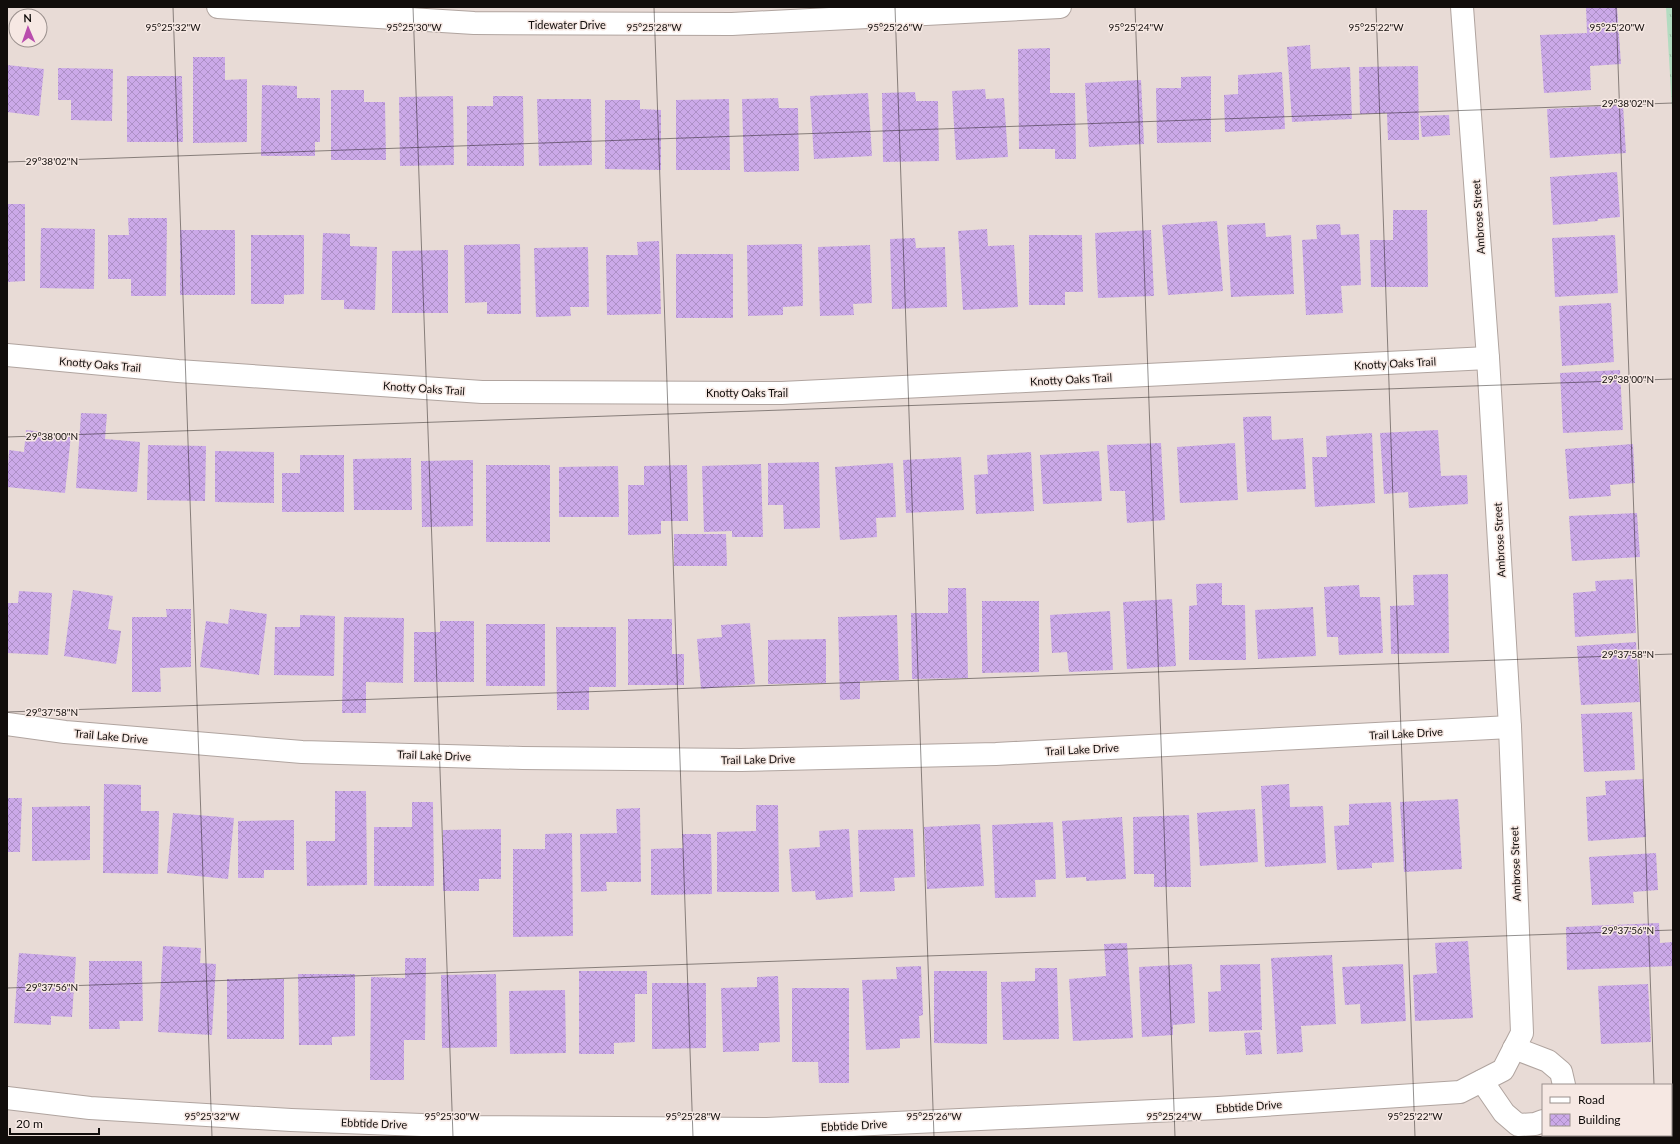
<svg xmlns="http://www.w3.org/2000/svg" width="1680" height="1144" font-family="Lato,sans-serif">
  <style>
    .grass { fill: url(#grass-tufts) }
    .building { fill: url(#building-cross-hatch) }
    .lines { fill: none; stroke-linecap: round; stroke-linejoin: round }
    .minor-casing { stroke: #b0a49f; stroke-width: 24 }
    .minor { stroke: #fff; stroke-width: 22 }
    .ticks { fill: none; stroke: #110d0b; stroke-width: 1; stroke-opacity: 0.45 }
    .labels { text-anchor: middle; dominant-baseline: central; stroke-width: 3; stroke-linejoin: round; paint-order: stroke }
    .street-label { font-size: 11px; fill: #110d0b; stroke: #f6e8e3 }
    .ticks-label { font-size: 10px; text-anchor: middle; fill: #110d0b; stroke: #f6e8e3; stroke-width: 3; stroke-linejoin: round; paint-order: stroke }
  </style>
  <defs>
    <pattern id="grass-tufts" width="24" height="20" patternUnits="userSpaceOnUse"><rect width="24" height="20" fill="#b3dcc1"/><path d="M3 7l-1-3M5 7V3M7 7l1-3M15 17l-1-3M17 17v-4M19 17l1-3" fill="none" stroke="#99bca4"/></pattern>
    <pattern id="building-cross-hatch" width="8" height="8" patternUnits="userSpaceOnUse"><rect width="8" height="8" fill="#cba9e8"/><path d="M0 0l8 8M0 8l8-8" fill="none" stroke="#ad90c6"/></pattern>
  </defs>
  <rect width="100%" height="100%" fill="#e8dbd6"/>
  <!-- grass -->
  <polygon class="grass" points="1666,7 1673,7 1673,127"/>
  <!-- building -->
  <g class="building">
    <polygon points="1586,7 1617,7 1621,64 1590,66 1591,90 1544,93 1540,35 1587,33"/>
    <polygon points="1310,45 1311,69 1350,67 1352,119 1292,122 1287,47"/>
    <polygon points="1050,48 1050,93 1075,93 1076,159 1055,159 1055,149 1019,149 1018,49"/>
    <polygon points="193,57 225,57 225,80 247,79 247,142 193,143"/>
    <polygon points="7,65 44,69 39,116 7,112"/>
    <polygon points="1418,66 1419,140 1388,140 1387,113 1360,114 1359,67"/>
    <polygon points="58,68 113,69 112,121 71,120 71,100 58,100"/>
    <polygon points="1282,72 1285,129 1225,132 1224,95 1238,94 1238,75"/>
    <polygon points="127,76 182,76 183,142 127,142"/>
    <polygon points="1211,76 1211,142 1157,143 1156,88 1181,88 1181,77"/>
    <polygon points="1141,80 1144,144 1089,147 1085,83"/>
    <polygon points="262,85 297,86 297,98 320,98 320,142 315,142 315,156 261,156"/>
    <polygon points="985,89 986,99 1004,98 1008,157 956,160 952,91"/>
    <polygon points="331,90 364,90 364,102 385,102 386,160 331,160"/>
    <polygon points="915,92 916,101 938,101 939,161 883,162 882,93"/>
    <polygon points="868,93 872,156 814,159 810,96"/>
    <polygon points="453,96 454,165 400,166 399,97"/>
    <polygon points="493,96 523,96 524,166 467,166 467,106 493,106"/>
    <polygon points="778,98 779,108 798,108 799,171 744,172 742,99"/>
    <polygon points="537,99 591,99 592,165 539,166"/>
    <polygon points="729,99 730,170 676,170 676,100"/>
    <polygon points="605,100 640,100 640,109 661,110 661,170 605,169"/>
    <polygon points="1623,105 1626,153 1550,158 1547,109"/>
    <polygon points="1449,115 1450,135 1422,137 1420,116"/>
    <polygon points="1617,172 1620,217 1598,219 1598,221 1553,225 1550,177"/>
    <polygon points="7,204 25,204 25,281 7,282"/>
    <polygon points="1393,210 1427,210 1428,287 1371,287 1370,240 1393,240"/>
    <polygon points="128,218 167,218 166,296 131,296 131,279 108,279 108,235 129,235"/>
    <polygon points="1217,221 1223,291 1168,295 1162,225"/>
    <polygon points="1265,223 1266,237 1291,235 1294,294 1231,297 1227,225"/>
    <polygon points="1340,224 1341,235 1359,234 1361,285 1341,286 1343,313 1306,315 1302,240 1317,239 1316,225"/>
    <polygon points="41,228 95,229 94,289 40,288"/>
    <polygon points="987,229 988,246 1014,245 1018,307 963,310 958,231"/>
    <rect x="180" y="230" width="55" height="65"/>
    <polygon points="1151,230 1154,296 1098,298 1095,233"/>
    <polygon points="323,233 350,234 350,246 377,247 375,310 344,309 344,300 321,300"/>
    <polygon points="251,235 304,235 304,294 284,295 284,304 251,304"/>
    <polygon points="1029,235 1082,235 1083,292 1065,292 1065,305 1029,305"/>
    <polygon points="1615,235 1618,293 1555,297 1552,238"/>
    <polygon points="915,238 916,248 945,247 947,307 892,309 890,239"/>
    <polygon points="659,241 661,314 607,315 606,255 638,255 637,242"/>
    <polygon points="520,244 521,314 487,314 487,302 465,303 464,245"/>
    <polygon points="802,244 803,306 783,307 783,315 748,316 747,245"/>
    <polygon points="870,245 872,303 853,304 854,315 820,316 818,247"/>
    <polygon points="588,247 589,307 570,307 571,316 536,317 534,248"/>
    <polygon points="448,250 448,313 392,313 392,251"/>
    <rect x="676" y="254" width="57" height="64"/>
    <polygon points="1611,303 1614,362 1562,366 1559,306"/>
    <polygon points="1620,370 1623,430 1563,433 1560,373"/>
    <polygon points="81,413 107,414 105,439 140,442 137,492 76,488"/>
    <polygon points="1271,416 1272,440 1303,438 1306,489 1247,492 1243,417"/>
    <polygon points="26,430 71,435 65,493 7,487 9,450 24,452"/>
    <polygon points="1438,430 1441,476 1467,475 1468,504 1409,508 1408,492 1384,494 1380,433"/>
    <polygon points="1372,433 1375,503 1315,507 1312,457 1327,457 1326,436"/>
    <polygon points="1161,443 1165,520 1127,523 1125,491 1110,491 1107,445"/>
    <polygon points="1235,443 1238,500 1180,503 1177,447"/>
    <polygon points="1633,444 1635,483 1610,485 1611,496 1569,499 1565,449"/>
    <polygon points="148,445 206,446 205,501 147,500"/>
    <polygon points="215,451 274,452 274,503 215,502"/>
    <polygon points="1099,451 1102,501 1043,504 1040,455"/>
    <polygon points="1031,452 1034,511 976,514 974,475 988,474 987,455"/>
    <polygon points="300,455 344,455 344,512 282,512 282,473 300,473"/>
    <polygon points="961,457 964,510 906,513 903,460"/>
    <polygon points="411,458 412,510 354,510 353,459"/>
    <polygon points="473,460 473,526 422,527 421,461"/>
    <polygon points="819,462 820,528 784,529 783,505 768,505 768,463"/>
    <polygon points="893,463 896,517 876,518 877,537 840,540 835,467"/>
    <polygon points="761,464 763,537 732,537 732,531 704,532 702,466"/>
    <rect x="486" y="465" width="64" height="77"/>
    <polygon points="687,465 688,521 661,521 661,534 628,535 628,485 644,485 644,466"/>
    <polygon points="618,466 619,517 559,517 559,467"/>
    <polygon points="1637,513 1640,557 1572,561 1569,516"/>
    <polygon points="674,534 726,534 727,566 674,566"/>
    <polygon points="1448,574 1449,653 1391,654 1390,606 1414,605 1413,575"/>
    <polygon points="1633,579 1636,633 1575,637 1573,593 1596,591 1595,581"/>
    <polygon points="1222,583 1222,605 1245,605 1246,660 1189,660 1189,606 1197,605 1196,584"/>
    <polygon points="1359,585 1360,597 1380,597 1383,653 1339,655 1338,637 1327,637 1324,587"/>
    <polygon points="948,588 966,588 968,678 912,679 911,613 948,613"/>
    <polygon points="73,590 113,596 108,629 121,631 116,664 64,656"/>
    <polygon points="19,591 52,593 48,655 7,653 7,603 18,603"/>
    <polygon points="1172,599 1176,666 1127,669 1123,602"/>
    <polygon points="982,601 1039,601 1039,672 982,673"/>
    <polygon points="1313,607 1316,656 1258,659 1255,610"/>
    <polygon points="166,609 191,609 191,667 160,668 161,692 132,692 132,617 167,617"/>
    <polygon points="230,609 267,614 259,675 200,667 206,621 228,624"/>
    <polygon points="1110,611 1113,670 1069,672 1067,652 1052,653 1050,615"/>
    <polygon points="300,615 335,616 334,676 274,675 275,627 300,627"/>
    <polygon points="897,615 899,680 860,681 860,699 840,700 838,617"/>
    <polygon points="344,617 404,618 403,683 366,682 366,713 342,713"/>
    <polygon points="628,619 672,619 672,654 684,654 684,685 628,685"/>
    <polygon points="440,621 474,621 474,682 414,682 414,632 440,632"/>
    <polygon points="750,623 755,684 701,689 697,639 722,637 721,625"/>
    <rect x="486" y="624" width="59" height="62"/>
    <polygon points="556,627 616,627 616,687 589,687 589,710 557,710"/>
    <polygon points="826,639 826,683 768,684 768,640"/>
    <polygon points="1636,642 1640,702 1581,705 1577,646"/>
    <polygon points="1632,712 1635,770 1584,772 1581,714"/>
    <polygon points="1643,779 1646,837 1588,841 1586,797 1606,795 1605,781"/>
    <polygon points="104,784 141,785 141,811 159,811 158,874 103,873"/>
    <polygon points="1289,784 1290,807 1323,806 1326,863 1265,867 1261,786"/>
    <polygon points="335,791 366,791 367,885 307,886 306,841 335,841"/>
    <polygon points="7,798 22,798 20,852 7,852"/>
    <polygon points="1458,799 1462,869 1404,872 1400,802"/>
    <polygon points="412,802 433,802 434,886 374,886 374,827 412,827"/>
    <polygon points="1391,802 1394,862 1372,863 1372,868 1337,870 1334,826 1349,825 1349,804"/>
    <polygon points="756,805 778,805 779,892 717,892 717,832 756,831"/>
    <polygon points="90,806 90,860 32,861 32,807"/>
    <polygon points="640,808 641,882 606,882 607,891 581,892 580,834 617,833 616,809"/>
    <polygon points="1255,809 1258,862 1200,866 1197,813"/>
    <polygon points="173,813 234,818 228,879 167,873"/>
    <polygon points="1189,815 1191,887 1154,887 1154,874 1134,874 1133,817"/>
    <polygon points="1122,817 1126,879 1086,881 1086,877 1066,878 1062,821"/>
    <polygon points="294,820 294,870 264,870 264,878 238,878 238,821"/>
    <polygon points="1053,822 1056,879 1035,880 1036,897 995,898 992,825"/>
    <polygon points="980,824 984,886 927,889 924,827"/>
    <polygon points="501,829 501,879 479,879 479,891 443,891 443,830"/>
    <polygon points="849,829 853,897 816,900 815,891 792,892 789,849 820,847 819,831"/>
    <polygon points="913,829 915,877 894,878 895,891 860,892 858,830"/>
    <polygon points="572,833 573,936 513,937 513,849 545,849 545,834"/>
    <polygon points="682,834 711,834 712,894 651,895 651,849 683,848"/>
    <polygon points="1656,853 1658,890 1633,892 1634,903 1592,905 1589,857"/>
    <polygon points="1659,923 1660,943 1673,942 1673,966 1567,970 1566,927"/>
    <polygon points="1468,941 1473,1018 1415,1021 1413,975 1437,973 1435,943"/>
    <polygon points="1127,943 1133,1038 1073,1041 1069,979 1106,976 1104,944"/>
    <polygon points="163,946 201,948 200,963 216,964 212,1035 158,1032"/>
    <polygon points="19,953 76,957 72,1017 51,1016 51,1025 14,1023"/>
    <polygon points="1332,955 1336,1024 1301,1026 1303,1052 1277,1054 1271,958"/>
    <polygon points="405,958 426,958 425,1040 404,1040 404,1080 370,1080 371,977 405,978"/>
    <polygon points="89,961 142,961 143,1021 119,1021 120,1029 89,1029"/>
    <polygon points="1192,964 1195,1023 1173,1025 1173,1035 1142,1037 1139,967"/>
    <polygon points="1260,964 1262,1030 1209,1032 1208,992 1221,991 1220,965"/>
    <polygon points="1403,964 1406,1021 1361,1024 1360,1004 1345,1005 1342,967"/>
    <polygon points="921,966 923,1015 919,1016 920,1038 900,1039 900,1048 866,1050 862,980 897,979 896,967"/>
    <polygon points="1035,968 1057,968 1059,1039 1003,1040 1001,982 1035,981"/>
    <polygon points="579,971 647,971 647,994 635,994 635,1042 614,1043 614,1054 579,1054"/>
    <polygon points="934,971 987,971 987,1044 934,1043"/>
    <polygon points="298,974 355,974 355,1036 332,1037 332,1045 299,1045"/>
    <polygon points="496,974 497,1047 442,1048 441,975"/>
    <polygon points="778,976 780,1042 759,1043 759,1051 723,1052 721,988 757,987 757,977"/>
    <rect x="227" y="979" width="57" height="60"/>
    <polygon points="652,983 706,983 706,1048 652,1049"/>
    <polygon points="1648,984 1651,1042 1601,1044 1598,986"/>
    <polygon points="792,988 849,988 849,1083 819,1083 818,1062 792,1062"/>
    <polygon points="565,990 566,1053 510,1054 509,991"/>
    <polygon points="1260,1032 1262,1054 1246,1055 1244,1033"/>
    <polygon points="1671,1099 1673,1099 1672,1137 1611,1137 1611,1135 1671,1135"/>
  </g>
  <g class="lines">
    <!-- minor casing -->
    <g class="minor-casing">
      <g id="minor">
        <polyline points="218,7 474,23 732,24 1060,7"/>
        <polyline points="7,355 178,371 482,392 782,393 1488,358"/>
        <polyline points="7,724 65,732 302,752 523,758 741,760 996,754 1510,727"/>
        <polyline points="1514,1048 1548,1061 1561,1072 1564,1085"/>
        <polyline points="1482,1081 1504,1113 1518,1125 1535,1124 1543,1121"/>
        <polyline points="7,1098 90,1108 291,1120 474,1127 767,1129 1218,1108 1460,1092 1503,1070 1522,1033 1510,727 1488,358 1462,7"/>
      </g>
    </g>
    <!-- minor -->
    <use href="#minor" class="minor"/>
  </g>
  <!-- ticks -->
  <path class="ticks" d="M173 7 212 1137M413 7 453 1137M654 7 693 1137M895 7 934 1137M1135 7 1175 1137M1376 7 1415 1137M1616 7 1654 1085M7 162 1673 103M7 437 1673 379M7 712 1673 654M7 988 1673 930M1656 1135V1137"/>
  <g class="labels">
    <!-- street labels -->
    <g class="street-label">
      <text x="567" y="24">Tidewater Drive</text>
      <text transform="translate(1478 217) rotate(-94)">Ambrose Street</text>
      <text transform="translate(1395 363) rotate(-3)">Knotty Oaks Trail</text>
      <text transform="translate(100 364) rotate(5)">Knotty Oaks Trail</text>
      <text transform="translate(1071 379) rotate(-3)">Knotty Oaks Trail</text>
      <text transform="translate(424 388) rotate(4)">Knotty Oaks Trail</text>
      <text x="747" y="392">Knotty Oaks Trail</text>
      <text transform="translate(1499 540) rotate(-93)">Ambrose Street</text>
      <text transform="translate(1406 733) rotate(-3)">Trail Lake Drive</text>
      <text transform="translate(111 736) rotate(5)">Trail Lake Drive</text>
      <text transform="translate(1082 749) rotate(-3)">Trail Lake Drive</text>
      <text transform="translate(434 755) rotate(2)">Trail Lake Drive</text>
      <text transform="translate(758 759) rotate(-1)">Trail Lake Drive</text>
      <text transform="translate(1515 864) rotate(-92)">Ambrose Street</text>
      <text transform="translate(1249 1106) rotate(-4)">Ebbtide Drive</text>
      <text transform="translate(374 1123) rotate(2)">Ebbtide Drive</text>
      <text transform="translate(854 1125) rotate(-3)">Ebbtide Drive</text>
    </g>
  </g>
  <g class="ticks-label">
    <text x="173" y="31">95°25'32"W</text>
    <text x="414" y="31">95°25'30"W</text>
    <text x="654" y="31">95°25'28"W</text>
    <text x="895" y="31">95°25'26"W</text>
    <text x="1136" y="31">95°25'24"W</text>
    <text x="1376" y="31">95°25'22"W</text>
    <text x="1617" y="31">95°25'20"W</text>
    <text x="1628" y="107">29°38'02"N</text>
    <text x="52" y="165">29°38'02"N</text>
    <text x="1628" y="383">29°38'00"N</text>
    <text x="52" y="440">29°38'00"N</text>
    <text x="1628" y="658">29°37'58"N</text>
    <text x="52" y="716">29°37'58"N</text>
    <text x="1628" y="934">29°37'56"N</text>
    <text x="52" y="991">29°37'56"N</text>
    <text x="212" y="1120">95°25'32"W</text>
    <text x="452" y="1120">95°25'30"W</text>
    <text x="693" y="1120">95°25'28"W</text>
    <text x="934" y="1120">95°25'26"W</text>
    <text x="1174" y="1120">95°25'24"W</text>
    <text x="1415" y="1120">95°25'22"W</text>
  </g>
  <!-- border -->
  <rect width="1680" height="1144" fill="none" stroke="#110d0b" stroke-width="16"/>
  <!-- legend -->
  <rect x="1542" y="1084" width="130" height="52" fill="#f6e8e3" stroke="#9a908d"/>
  <rect x="1550" y="1097" width="20" height="6" fill="#ffffff" stroke="#9a908d"/>
  <text x="1578" y="1104" font-size="12" fill="#110d0b">Road</text>
  <rect x="1550" y="1114" width="20" height="12" fill="url(#building-cross-hatch)" stroke="#9a908d"/>
  <text x="1578" y="1124" font-size="12" fill="#110d0b">Building</text>
  <!-- north arrow -->
  <g transform="translate(28 28) rotate(358)"><circle r="19" fill="#f6e8e3" stroke="#9a908d"/>
  <path d="M0-3L7 15L0 10L-7 15Z" fill="#b94dad"/>
  <text y="-6" font-size="11" font-weight="bold" text-anchor="middle" fill="#110d0b">N</text>
  </g>
  <!-- scale -->
  <path d="M10 1128v6h89v-6" fill="none" stroke="#110d0b" stroke-width="2"/>
  <text x="16" y="1128" font-size="12" fill="#110d0b" stroke="#f6e8e3" stroke-width="3" paint-order="stroke">20 m</text>
</svg>
